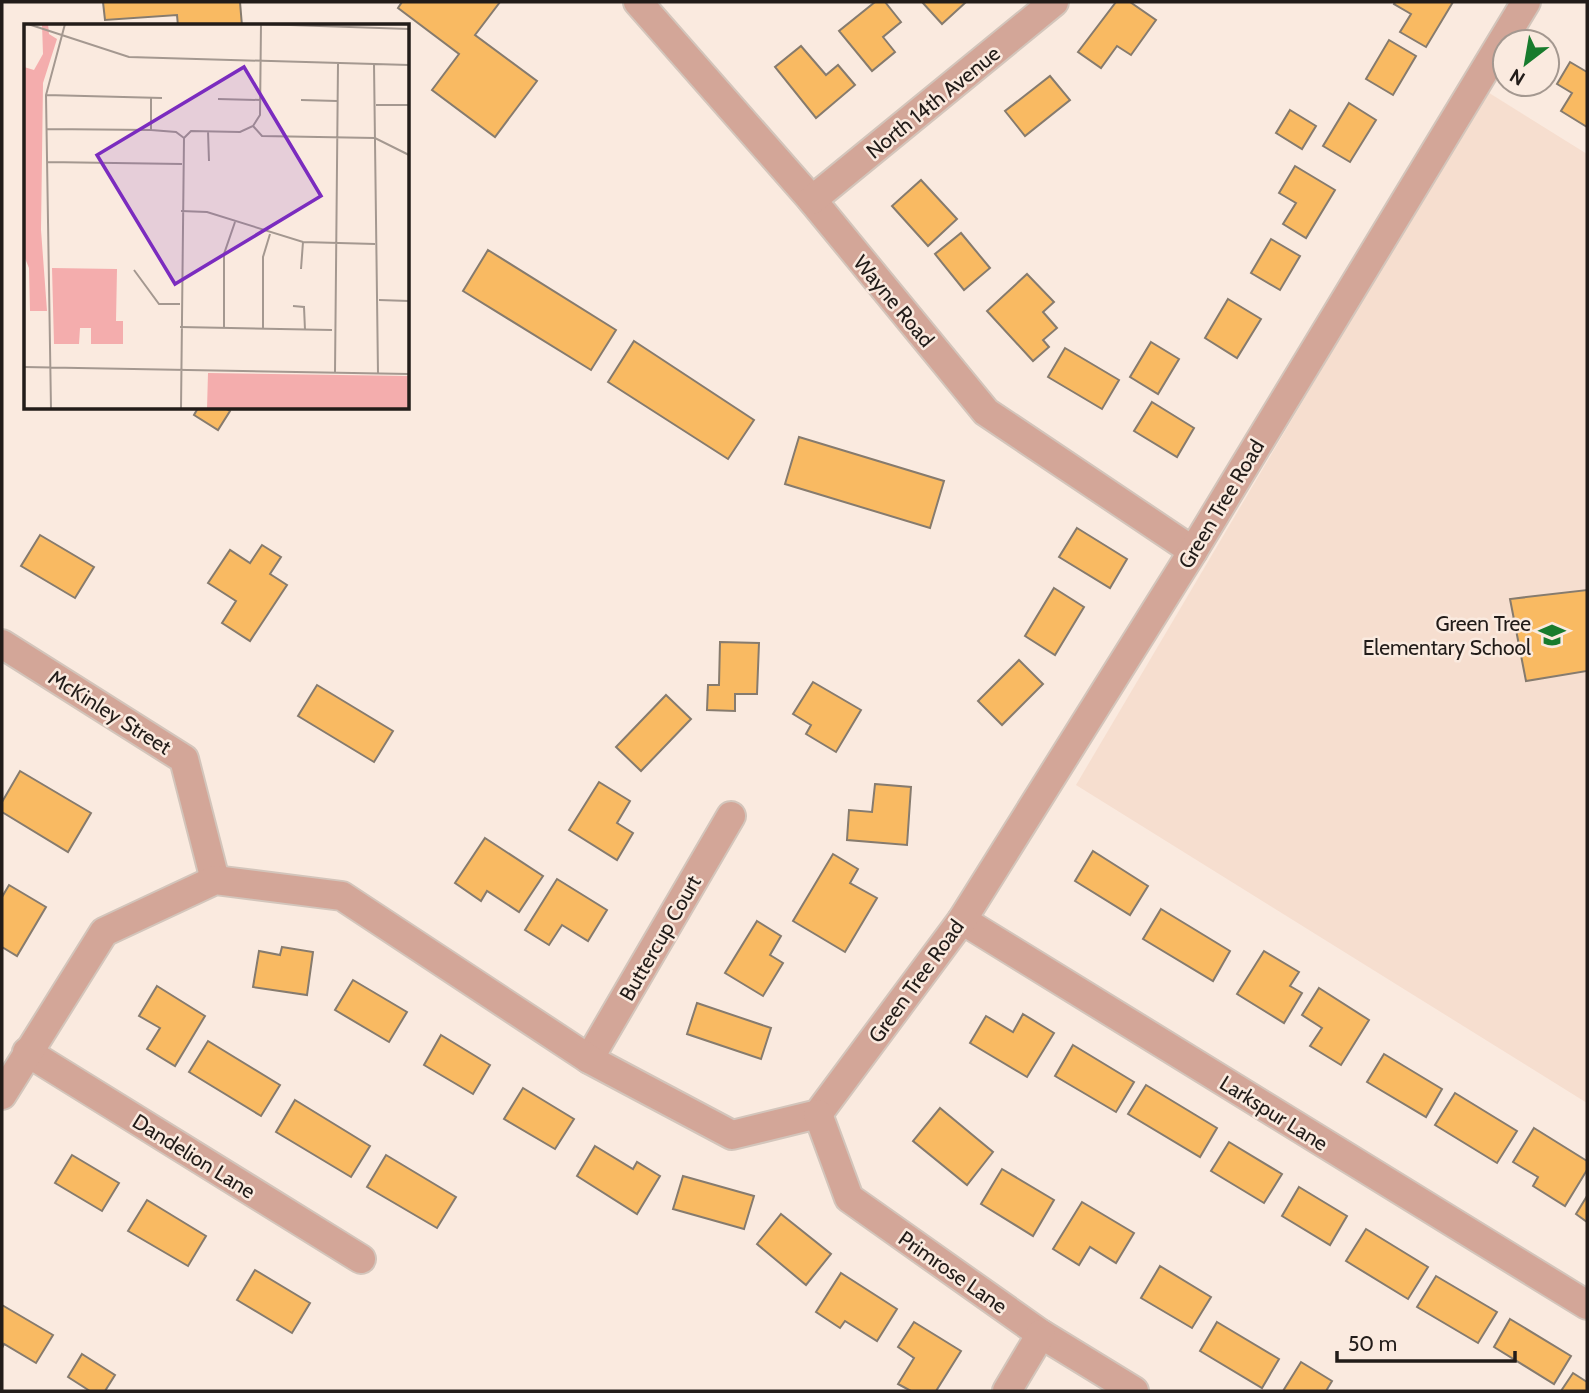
<svg xmlns="http://www.w3.org/2000/svg" width="1589" height="1393" font-family="Cabin,sans-serif">
  <style>
    .built { fill: #f6decf }
    .building { fill: #f9ba62; stroke: #867b6e; stroke-width: 2 }
    .lines { fill: none; stroke-linecap: round; stroke-linejoin: round }
    .minor-casing { stroke: #d3c5bb; stroke-width: 32 }
    .minor { stroke: #d3a698; stroke-width: 28 }
    .labels { text-anchor: middle; dominant-baseline: central; stroke-width: 5; stroke-linejoin: round; paint-order: stroke }
    .street-label { font-size: 21px; fill: #221c19; stroke: #faeadf }
    .poi-label { font-size: 21px; fill: #221c19; stroke: #faeadf; text-anchor: end }
    .inset-road { fill: none; stroke: #a49890; stroke-width: 2 }
    .view { fill: #7b2cbf; fill-opacity: 0.15; stroke: #7b2cbf; stroke-width: 3.5 }
    .inset-edge { fill: none; stroke: #221c19; stroke-width: 3.5 }
  </style>
  <rect width="100%" height="100%" fill="#faeadf"/>
  <!-- built -->
  <polygon class="built" points="1486,91 1587,154 1587,1103 1076,785"/>
  <!-- building -->
  <g class="building">
    <polygon points="103,2 240,2 242,26 178,26 177,15 105,20"/>
    <polygon points="402,2 500,2 475,35 537,81 495,137 432,90 459,54 398,8"/>
    <polygon points="875,2 885,2 901,22 883,37 895,52 872,71 839,31"/>
    <polygon points="922,2 966,2 942,24"/>
    <polygon points="1116,2 1130,2 1156,20 1131,55 1117,46 1101,68 1078,52"/>
    <polygon points="1395,2 1453,2 1426,47 1400,32 1411,14 1394,4"/>
    <polygon points="1389,40 1416,56 1393,95 1366,79"/>
    <polygon points="801,46 826,75 838,65 855,85 816,118 775,67"/>
    <polygon points="1570,62 1587,72 1587,127 1561,111 1572,93 1557,84"/>
    <polygon points="1050,76 1070,100 1025,136 1005,111"/>
    <polygon points="1349,103 1376,120 1350,162 1323,146"/>
    <polygon points="1290,110 1316,126 1302,149 1276,133"/>
    <polygon points="1295,166 1335,190 1306,238 1283,224 1296,203 1279,193"/>
    <polygon points="921,180 957,219 928,246 892,206"/>
    <polygon points="961,233 990,268 964,290 935,254"/>
    <polygon points="1271,239 1300,256 1280,290 1251,273"/>
    <polygon points="488,250 616,330 591,370 463,291"/>
    <polygon points="1027,274 1054,302 1043,312 1057,328 1043,340 1049,347 1033,361 987,311"/>
    <polygon points="1228,299 1261,319 1237,358 1205,338"/>
    <polygon points="634,341 754,420 728,459 608,382"/>
    <polygon points="1151,342 1179,359 1158,394 1130,377"/>
    <polygon points="1065,348 1119,380 1102,409 1048,377"/>
    <polygon points="1152,402 1194,428 1177,457 1134,431"/>
    <polygon points="198,408 225,408 230,411 218,430 194,415"/>
    <polygon points="799,437 944,481 930,528 785,484"/>
    <polygon points="1077,528 1127,559 1110,588 1059,557"/>
    <polygon points="40,535 94,567 75,598 21,566"/>
    <polygon points="262,545 281,557 270,574 287,585 250,641 222,623 236,601 208,583 230,550 250,563"/>
    <polygon points="1054,588 1084,607 1055,655 1025,636"/>
    <polygon points="1587,590 1587,671 1526,681 1510,599"/>
    <polygon points="720,642 759,643 757,694 735,694 735,711 707,710 708,685 719,685"/>
    <polygon points="1019,660 1043,684 1002,725 978,701"/>
    <polygon points="813,682 861,710 836,752 806,734 811,725 793,714"/>
    <polygon points="317,685 393,731 374,762 298,716"/>
    <polygon points="666,695 691,719 641,771 616,747"/>
    <polygon points="20,771 91,813 68,852 2,812 2,802"/>
    <polygon points="599,782 630,801 617,823 633,833 617,860 569,830"/>
    <polygon points="875,784 911,787 907,845 847,840 849,810 872,812"/>
    <polygon points="485,838 543,876 519,912 487,891 481,901 455,883"/>
    <polygon points="1093,851 1148,886 1130,915 1075,881"/>
    <polygon points="833,854 858,869 850,883 877,898 845,952 793,921"/>
    <polygon points="557,879 607,910 588,941 562,925 549,945 525,930"/>
    <polygon points="9,885 46,907 17,956 2,947 2,897"/>
    <polygon points="1161,909 1230,951 1213,981 1143,939"/>
    <polygon points="757,921 781,936 770,955 783,963 763,996 725,973"/>
    <polygon points="282,947 313,952 307,995 253,987 259,951 280,955"/>
    <polygon points="1264,951 1299,972 1290,986 1302,993 1284,1023 1237,994"/>
    <polygon points="353,980 407,1012 389,1042 335,1010"/>
    <polygon points="157,986 205,1016 175,1066 147,1049 160,1028 139,1016"/>
    <polygon points="1319,988 1369,1020 1341,1065 1310,1046 1322,1028 1302,1015"/>
    <polygon points="697,1003 771,1028 761,1059 687,1034"/>
    <polygon points="1023,1014 1054,1033 1027,1077 970,1043 986,1016 1013,1032"/>
    <polygon points="441,1035 490,1065 473,1094 424,1065"/>
    <polygon points="208,1041 280,1085 261,1116 189,1072"/>
    <polygon points="1073,1045 1134,1082 1116,1112 1055,1076"/>
    <polygon points="1384,1054 1442,1089 1426,1117 1367,1082"/>
    <polygon points="1146,1085 1217,1128 1200,1157 1128,1114"/>
    <polygon points="523,1088 574,1119 555,1149 504,1119"/>
    <polygon points="1455,1093 1517,1131 1497,1163 1435,1125"/>
    <polygon points="295,1100 370,1146 351,1177 276,1132"/>
    <polygon points="940,1108 993,1152 967,1185 913,1141"/>
    <polygon points="1534,1128 1587,1161 1587,1170 1565,1206 1533,1186 1538,1177 1513,1162"/>
    <polygon points="1229,1142 1282,1174 1264,1203 1211,1171"/>
    <polygon points="595,1146 633,1169 637,1162 660,1176 637,1214 577,1176"/>
    <polygon points="72,1155 119,1183 102,1211 55,1183"/>
    <polygon points="386,1155 456,1197 437,1228 367,1187"/>
    <polygon points="1002,1169 1054,1200 1033,1236 981,1204"/>
    <polygon points="683,1176 754,1196 744,1229 673,1209"/>
    <polygon points="1299,1187 1347,1216 1330,1245 1282,1216"/>
    <polygon points="1587,1196 1587,1222 1576,1214"/>
    <polygon points="147,1200 206,1236 188,1266 128,1231"/>
    <polygon points="1082,1202 1134,1233 1116,1263 1090,1247 1079,1265 1053,1249"/>
    <polygon points="781,1214 831,1254 806,1285 757,1244"/>
    <polygon points="1366,1229 1428,1267 1408,1299 1346,1261"/>
    <polygon points="1160,1266 1211,1297 1192,1328 1141,1298"/>
    <polygon points="255,1270 310,1303 292,1333 237,1300"/>
    <polygon points="841,1273 897,1309 877,1341 845,1321 840,1328 816,1312"/>
    <polygon points="1436,1276 1497,1312 1478,1343 1417,1307"/>
    <polygon points="2,1305 53,1335 36,1363 4,1344 2,1348"/>
    <polygon points="1510,1319 1571,1356 1554,1384 1494,1347"/>
    <polygon points="914,1322 961,1351 936,1391 911,1391 898,1384 914,1358 898,1347"/>
    <polygon points="1217,1322 1279,1359 1262,1388 1200,1351"/>
    <polygon points="82,1354 115,1375 105,1391 90,1391 68,1377"/>
    <polygon points="1301,1362 1332,1381 1326,1391 1283,1391"/>
    <polygon points="1573,1373 1587,1382 1587,1391 1561,1391"/>
  </g>
  <g class="lines">
    <!-- minor casing -->
    <g class="minor-casing">
      <g id="minor">
        <polyline points="638,2 812,200 986,412 1193,551"/>
        <polyline points="812,200 1054,2"/>
        <polyline points="2,644 184,759 215,880"/>
        <polyline points="962,920 1587,1305"/>
        <polyline points="27,1052 361,1259"/>
        <polyline points="589,1059 731,816"/>
        <polyline points="2,1095 104,932 215,880 342,896 589,1059 732,1135 818,1114 962,920 1193,551 1526,2"/>
        <polyline points="818,1114 849,1198 1041,1334 1134,1391"/>
        <polyline points="1007,1391 1041,1334"/>
      </g>
    </g>
    <!-- minor -->
    <use href="#minor" class="minor"/>
  </g>
  <!-- icons -->
  <defs>
    <g id="school-bare" transform="scale(2.1)"><path d="M0-5L7-2L0 1L-7-2ZM-4 1L0 2.5L4 1V4Q0 6-4 4Z" fill="#187b2d" stroke="#faeadf" stroke-width="2.5" paint-order="stroke"/></g>
  </defs>
  <g fill-rule="evenodd">
    <use href="#school-bare" x="1552" y="635"/>
  </g>
  <g class="labels">
    <!-- street labels -->
    <g class="street-label">
      <text transform="translate(933 102) rotate(-39)">North 14th Avenue</text>
      <text transform="translate(894 301) rotate(50)">Wayne Road</text>
      <text transform="translate(1221 504) rotate(-59)">Green Tree Road</text>
      <text transform="translate(110 712) rotate(32)">McKinley Street</text>
      <text transform="translate(660 938) rotate(-60)">Buttercup Court</text>
      <text transform="translate(916 981) rotate(-54)">Green Tree Road</text>
      <text transform="translate(1274 1113) rotate(32)">Larkspur Lane</text>
      <text transform="translate(194 1156) rotate(32)">Dandelion Lane</text>
      <text transform="translate(953 1272) rotate(35)">Primrose Lane</text>
    </g>
    <!-- poi labels -->
    <g class="poi-label">
      <text x="1531" y="623">Green Tree<tspan x="1531" dy="24">Elementary School</tspan></text>
    </g>
  </g>
  <!-- overview -->
  <g transform="translate(24 24)">
    <rect width="385" height="385" fill="#faeadf"/>
    <path d="M18 0H24L25 10 33 15 19 59 17 206 23 287H6L5 244 0 232V43L10 46 19 30ZM28 244 93 245 92 297H99V320H67V304H56L55 320H30ZM184 349 385 352V385H183Z" fill="#f4adad"/>
    <path class="inset-road" d="M4 0 105 33 385 41M236 0 385 5M350 40 354 350M22 71 138 74M127 74V106M194 75 237 76M277 76 313 77M352 81H385M229 102 238 112 351 114 385 131M22 105 127 106 152 108 160 114M184 107 185 137M23 138 158 140M157 187 183 188 279 218 351 220M277 245 279 218M110 246 135 280H156M355 276 385 277M269 282 280 283 281 306M156 303 308 306M200 303V230L211 198M239 304V233L246 210M0 343 385 350M311 349 314 39M27 385 22 71 41 0M70 385H123M157 385 160 114 167 107 216 108 229 102 236 91 237 0"/>
    <path class="view" d="M220 43 297 172 151 260 73 131Z"/>
    <rect width="385" height="385" class="inset-edge"/>
  </g>
  <!-- border -->
  <rect width="1589" height="1393" fill="none" stroke="#221c19" stroke-width="7"/>
  <!-- north arrow -->
  <g transform="translate(1526 63) rotate(211)"><circle r="33" fill="#faeadf" stroke="#a49890" stroke-width="2"/>
  <path d="M0-5L12 26L0 18L-12 26Z" fill="#187b2d"/>
  <text y="-10" font-size="19" font-weight="bold" text-anchor="middle" fill="#221c19">N</text>
  </g>
  <!-- scale -->
  <path d="M1337 1351v10h178v-10" fill="none" stroke="#221c19" stroke-width="3.5"/>
  <text x="1348" y="1351" font-size="21" fill="#221c19" stroke="#faeadf" stroke-width="5" paint-order="stroke">50 m</text>
</svg>
